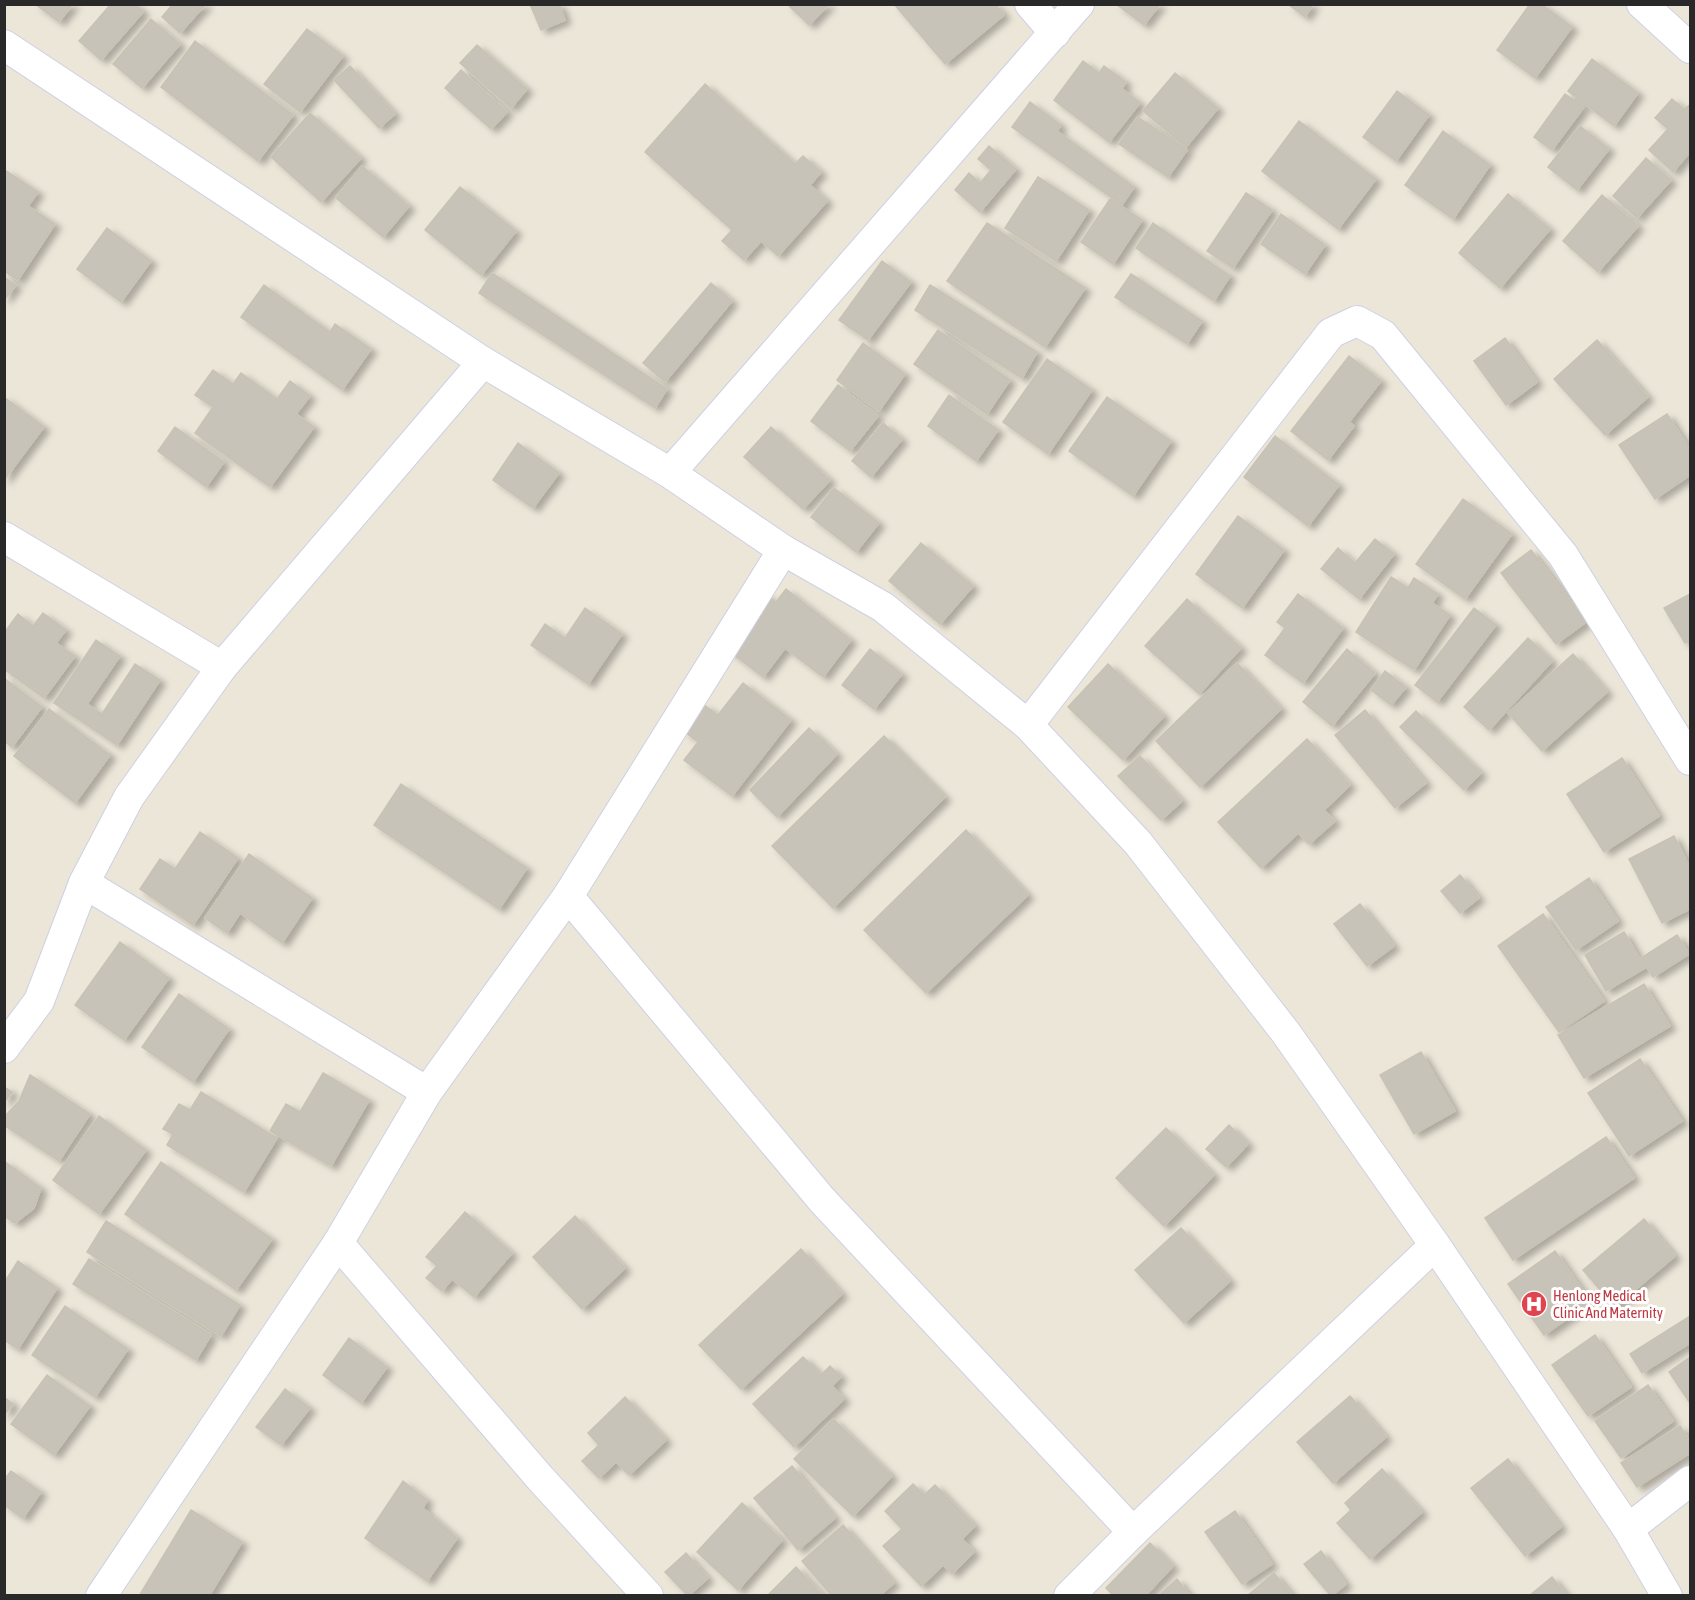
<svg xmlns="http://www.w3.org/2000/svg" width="1695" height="1600" font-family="'Asap Condensed',sans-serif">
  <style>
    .building { fill: #c7c3b9; stroke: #c8c2b3; stroke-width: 1.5; filter: url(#shadow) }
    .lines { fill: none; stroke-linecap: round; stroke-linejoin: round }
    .minor-casing { stroke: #ced0e3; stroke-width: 32 }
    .minor { stroke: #fff; stroke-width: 30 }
    .labels { text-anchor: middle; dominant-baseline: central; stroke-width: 6; stroke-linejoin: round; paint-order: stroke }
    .health-label { font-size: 15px; fill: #be3a42; stroke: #fff; text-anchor: start }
  </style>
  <defs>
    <filter id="shadow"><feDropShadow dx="6" dy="4" stdDeviation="3" flood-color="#0004"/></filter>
  </defs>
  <rect width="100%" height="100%" fill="#ece6d9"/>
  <!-- building -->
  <g class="building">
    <polygon points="35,4 73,4 59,22"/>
    <polygon points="111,4 135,4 143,12 101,60 79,41"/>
    <polygon points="173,4 206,4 180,33 162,17"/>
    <polygon points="530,4 559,4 565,20 541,30"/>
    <polygon points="787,4 829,4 809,25"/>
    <polygon points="894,4 995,4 1004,15 945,64"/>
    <polygon points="1116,4 1160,4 1144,25"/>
    <polygon points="1288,4 1313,4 1305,17"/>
    <polygon points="1530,4 1541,4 1572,27 1535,78 1497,50"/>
    <polygon points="151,19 180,44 142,88 113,64"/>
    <polygon points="307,29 343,56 300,112 264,84"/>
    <polygon points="195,41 293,115 258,161 161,87"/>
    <polygon points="477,45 527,89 511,108 460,63"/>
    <polygon points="1592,59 1638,93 1614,126 1568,91"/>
    <polygon points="1083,61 1099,73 1104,66 1126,82 1122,89 1140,103 1109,142 1054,100"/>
    <polygon points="350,66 395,114 379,128 334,80"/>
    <polygon points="461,70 507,112 491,129 445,88"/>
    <polygon points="1175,73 1218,108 1186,147 1143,111"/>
    <polygon points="705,84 795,164 803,156 821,172 810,185 827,201 778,256 761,241 744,260 722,241 732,230 645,152"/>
    <polygon points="1397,91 1429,115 1396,161 1363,137"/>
    <polygon points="1565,94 1584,107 1552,150 1534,137"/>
    <polygon points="1672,99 1684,109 1690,105 1690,152 1673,172 1649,150 1668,129 1655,118"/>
    <polygon points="1030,102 1061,125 1057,131 1134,187 1122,205 1012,127"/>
    <polygon points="310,113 361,158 321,202 271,157"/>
    <polygon points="1138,117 1187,150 1168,177 1119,144"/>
    <polygon points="1299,121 1376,179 1338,229 1262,171"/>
    <polygon points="1580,126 1609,149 1577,190 1548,167"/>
    <polygon points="1443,131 1490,165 1453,219 1405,185"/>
    <polygon points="989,146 1016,169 980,212 955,190 969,173 980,183 991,170 978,159"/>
    <polygon points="1646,158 1671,180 1637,218 1613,196"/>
    <polygon points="362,166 409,206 383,237 336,198"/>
    <polygon points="5,170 38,192 28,206 55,224 18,280 4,271"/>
    <polygon points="1038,177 1089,210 1056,261 1005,228"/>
    <polygon points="460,187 516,231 481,275 425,230"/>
    <polygon points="1246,193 1272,210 1233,268 1207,251"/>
    <polygon points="1508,194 1550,229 1500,288 1459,253"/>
    <polygon points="1602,195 1638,226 1598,272 1563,241"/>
    <polygon points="1110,199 1142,220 1113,264 1081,242"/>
    <polygon points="1281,214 1325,245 1305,274 1261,244"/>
    <polygon points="987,223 1085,288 1045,347 947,281"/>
    <polygon points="1153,223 1230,276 1214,301 1136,248"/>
    <polygon points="107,228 151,261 121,302 77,269"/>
    <polygon points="882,261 911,282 868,340 839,320"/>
    <polygon points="492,273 667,389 655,408 479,293"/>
    <polygon points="1131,274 1202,321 1187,344 1115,297"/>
    <polygon points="4,277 16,285 4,300"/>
    <polygon points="711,283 732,301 665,382 643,363"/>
    <polygon points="264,285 330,332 335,324 371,349 342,390 241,317"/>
    <polygon points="930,285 1037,352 1022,378 915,310"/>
    <polygon points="938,330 1010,380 987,414 914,364"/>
    <polygon points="1505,338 1537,382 1506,405 1474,361"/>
    <polygon points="1597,340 1648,397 1605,435 1554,379"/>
    <polygon points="863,343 905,374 879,411 837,380"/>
    <polygon points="1349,356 1381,381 1349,422 1354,426 1328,460 1291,431"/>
    <polygon points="1047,359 1092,390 1048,454 1003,422"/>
    <polygon points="213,370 233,384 241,373 277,399 290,381 310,396 296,414 314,427 270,487 195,433 213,407 195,395"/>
    <polygon points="838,385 878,416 850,451 811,421"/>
    <polygon points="949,395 998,430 976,461 928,426"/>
    <polygon points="4,397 44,427 4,480"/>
    <polygon points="1107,397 1171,441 1133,496 1069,451"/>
    <polygon points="1667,414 1690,450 1690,475 1655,499 1619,445"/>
    <polygon points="883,423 902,439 871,477 852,461"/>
    <polygon points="175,427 224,462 206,487 158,451"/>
    <polygon points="771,427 830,480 803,509 744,457"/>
    <polygon points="1275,436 1339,485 1308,526 1244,477"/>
    <polygon points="518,443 559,473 533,508 493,480"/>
    <polygon points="834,488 879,523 856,552 811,517"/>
    <polygon points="1463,499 1512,534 1465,599 1416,564"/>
    <polygon points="1238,516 1284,550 1242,608 1196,574"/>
    <polygon points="1375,539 1394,554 1359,599 1321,569 1338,548 1355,563"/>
    <polygon points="921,543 973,586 940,624 889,581"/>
    <polygon points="1531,550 1586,622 1556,644 1501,573"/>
    <polygon points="1391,577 1408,588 1414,578 1438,594 1432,603 1450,615 1414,670 1356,632"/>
    <polygon points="786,589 851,640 823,677 785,648 763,677 724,647 765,594 776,602"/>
    <polygon points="1298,594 1343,628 1303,683 1265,655 1285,628 1277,622"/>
    <polygon points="1690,594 1690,640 1685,643 1664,608"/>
    <polygon points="1187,599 1241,648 1199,694 1145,646"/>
    <polygon points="585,608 622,634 588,684 531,645 545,624 565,638"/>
    <polygon points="1474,608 1496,625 1437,702 1415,685"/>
    <polygon points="43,613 66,630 56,643 75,656 44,698 4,669 4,633 18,614 33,626"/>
    <polygon points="1528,638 1552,661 1489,730 1464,707"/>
    <polygon points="96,640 120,656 87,704 102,714 135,664 160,680 117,745 54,703"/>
    <polygon points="870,649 902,674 874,709 842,685"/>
    <polygon points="1347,649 1375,673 1332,726 1303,702"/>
    <polygon points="1573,654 1607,692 1542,751 1508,713"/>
    <polygon points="1237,663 1281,709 1200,787 1156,741"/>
    <polygon points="1108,664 1164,716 1123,760 1068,707"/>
    <polygon points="1385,671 1406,687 1391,705 1371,690"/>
    <polygon points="4,678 42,707 12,747 4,741"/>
    <polygon points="743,683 791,720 732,796 684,760 698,742 684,731 704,705 718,715"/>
    <polygon points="49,709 110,755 75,803 14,756"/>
    <polygon points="1365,710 1426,783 1395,808 1335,735"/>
    <polygon points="1416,711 1481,773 1464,790 1400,727"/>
    <polygon points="809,728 837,754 777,817 750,790"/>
    <polygon points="884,736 945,797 833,908 772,846"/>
    <polygon points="1307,739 1350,785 1324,810 1335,821 1309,844 1298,833 1261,868 1218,822"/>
    <polygon points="1140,756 1182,801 1161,820 1118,776"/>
    <polygon points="1622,758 1659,816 1604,852 1567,794"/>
    <polygon points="401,784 527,868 499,909 374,825"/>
    <polygon points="966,830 1028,895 926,993 864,930"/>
    <polygon points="200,832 238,858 193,925 140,889 160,859 175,869"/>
    <polygon points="1674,836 1690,868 1690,909 1662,923 1629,859"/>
    <polygon points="249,854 312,898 282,943 240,913 227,933 205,918"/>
    <polygon points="1460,875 1479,898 1460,913 1441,891"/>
    <polygon points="1589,878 1618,921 1576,950 1546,907"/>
    <polygon points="1360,904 1394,946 1367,966 1334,924"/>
    <polygon points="1543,914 1604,1001 1559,1032 1498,946"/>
    <polygon points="1624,932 1645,968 1606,991 1585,955"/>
    <polygon points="1677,935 1689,954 1653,977 1641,958"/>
    <polygon points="120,942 169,978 124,1040 75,1005"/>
    <polygon points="1644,984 1670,1026 1584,1078 1558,1035"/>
    <polygon points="179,994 229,1029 193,1082 142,1047"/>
    <polygon points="1421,1052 1455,1111 1414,1134 1380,1075"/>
    <polygon points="1640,1059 1682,1121 1629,1156 1588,1093"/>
    <polygon points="323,1073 369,1100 331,1166 270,1131 286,1104 300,1112"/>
    <polygon points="30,1075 90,1114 59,1161 4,1125 4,1117 19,1101"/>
    <polygon points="4,1087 12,1092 4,1103"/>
    <polygon points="201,1092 277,1138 244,1192 167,1145 173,1134 163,1129 179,1104 190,1110"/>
    <polygon points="99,1116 146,1150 99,1214 53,1180"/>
    <polygon points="1229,1125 1248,1144 1226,1167 1206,1149"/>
    <polygon points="1166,1128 1214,1175 1164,1226 1116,1178"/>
    <polygon points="1606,1137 1634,1178 1513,1260 1485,1218"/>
    <polygon points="4,1161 41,1188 34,1208 15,1223 4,1216"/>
    <polygon points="161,1162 272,1239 236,1290 125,1214"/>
    <polygon points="465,1212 512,1253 474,1297 452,1279 442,1291 426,1278 437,1266 426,1257"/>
    <polygon points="575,1216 625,1268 582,1309 533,1257"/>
    <polygon points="1644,1219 1675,1256 1615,1307 1583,1270"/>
    <polygon points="106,1221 240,1305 221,1336 87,1252"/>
    <polygon points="1181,1228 1230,1281 1184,1323 1135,1270"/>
    <polygon points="801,1249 842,1294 741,1389 699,1345"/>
    <polygon points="1555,1251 1591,1302 1544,1335 1508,1284"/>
    <polygon points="89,1259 211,1335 196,1360 73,1284"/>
    <polygon points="18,1261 57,1288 18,1349 4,1340 4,1283"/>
    <polygon points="65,1306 128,1349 95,1397 32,1355"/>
    <polygon points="1690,1316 1690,1343 1642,1373 1630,1354"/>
    <polygon points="1595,1335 1631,1387 1588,1416 1552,1365"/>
    <polygon points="349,1338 387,1367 361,1403 323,1375"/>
    <polygon points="803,1357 821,1375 830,1366 841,1377 832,1386 844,1399 794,1447 753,1404"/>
    <polygon points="1690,1357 1690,1403 1669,1372"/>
    <polygon points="47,1375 90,1406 54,1455 11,1424"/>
    <polygon points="1648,1385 1673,1421 1621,1458 1595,1421"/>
    <polygon points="285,1389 310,1408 281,1445 256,1427"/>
    <polygon points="1350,1396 1386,1437 1333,1483 1297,1442"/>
    <polygon points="4,1397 13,1404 4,1415"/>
    <polygon points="625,1397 666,1440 629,1475 616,1462 599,1478 582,1461 599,1445 588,1433"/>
    <polygon points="833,1419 892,1476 853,1516 794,1459"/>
    <polygon points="1680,1426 1690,1442 1690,1453 1637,1487 1621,1463"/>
    <polygon points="1508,1459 1561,1527 1525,1556 1471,1488"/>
    <polygon points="792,1466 835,1518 798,1550 754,1498"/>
    <polygon points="1382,1469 1422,1512 1370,1559 1337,1523 1351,1510 1345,1503"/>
    <polygon points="11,1471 41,1492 23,1518 4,1505 4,1480"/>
    <polygon points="403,1481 427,1500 423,1508 457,1538 427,1581 365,1538"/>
    <polygon points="913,1484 924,1495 935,1485 975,1526 962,1539 974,1552 952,1574 943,1565 921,1586 883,1546 902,1529 885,1511"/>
    <polygon points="742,1503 782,1540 738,1590 697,1552"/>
    <polygon points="191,1510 242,1542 209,1596 139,1596"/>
    <polygon points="1235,1511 1272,1564 1242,1584 1205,1532"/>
    <polygon points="843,1525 894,1583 879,1596 832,1596 802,1561"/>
    <polygon points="1150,1543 1173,1566 1145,1596 1114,1596 1106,1588"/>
    <polygon points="1321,1551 1346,1584 1331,1596 1304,1564"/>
    <polygon points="686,1553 708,1578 688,1596 665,1572"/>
    <polygon points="796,1567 823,1596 767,1596"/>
    <polygon points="1274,1573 1293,1596 1247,1596"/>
    <polygon points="1552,1577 1567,1596 1529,1596"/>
    <polygon points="1177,1579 1190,1596 1158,1596"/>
  </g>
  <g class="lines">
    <!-- minor casing -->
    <g class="minor-casing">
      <g id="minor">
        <polyline points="1030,4 1055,33"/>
        <polyline points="1642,4 1690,48"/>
        <polyline points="4,45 483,362 670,473 783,550 883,607 1028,725 1138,843 1286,1033 1435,1245 1628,1529 1667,1596"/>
        <polyline points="670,473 1079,4"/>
        <polyline points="4,537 222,667"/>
        <polyline points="1028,725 1331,333 1357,321 1383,335 1563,555 1690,760"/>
        <polyline points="84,883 427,1092"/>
        <polyline points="568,896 822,1200 1133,1532"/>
        <polyline points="4,1048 39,1001 84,883 129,797 222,667 483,362"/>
        <polyline points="338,1243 540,1478 648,1596"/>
        <polyline points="1628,1529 1690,1481"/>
        <polyline points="101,1596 338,1243 427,1092 568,896 783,550"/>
        <polyline points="1069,1596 1133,1532 1435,1245"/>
      </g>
    </g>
    <!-- minor -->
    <use href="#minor" class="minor"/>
  </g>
  <!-- icons -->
  <defs>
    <g id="hospital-disc" transform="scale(1.35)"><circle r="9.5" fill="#e0444e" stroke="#fff"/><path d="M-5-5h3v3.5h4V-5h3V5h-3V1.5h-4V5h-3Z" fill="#fff"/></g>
  </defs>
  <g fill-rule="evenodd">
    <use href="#hospital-disc" x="1534" y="1304"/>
  </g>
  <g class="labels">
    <!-- health labels -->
    <g class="health-label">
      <text x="1553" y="1295">Henlong Medical<tspan x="1553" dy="17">Clinic And Maternity</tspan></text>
    </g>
  </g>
  <!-- border -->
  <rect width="1695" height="1600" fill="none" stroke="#292929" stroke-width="12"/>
</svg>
